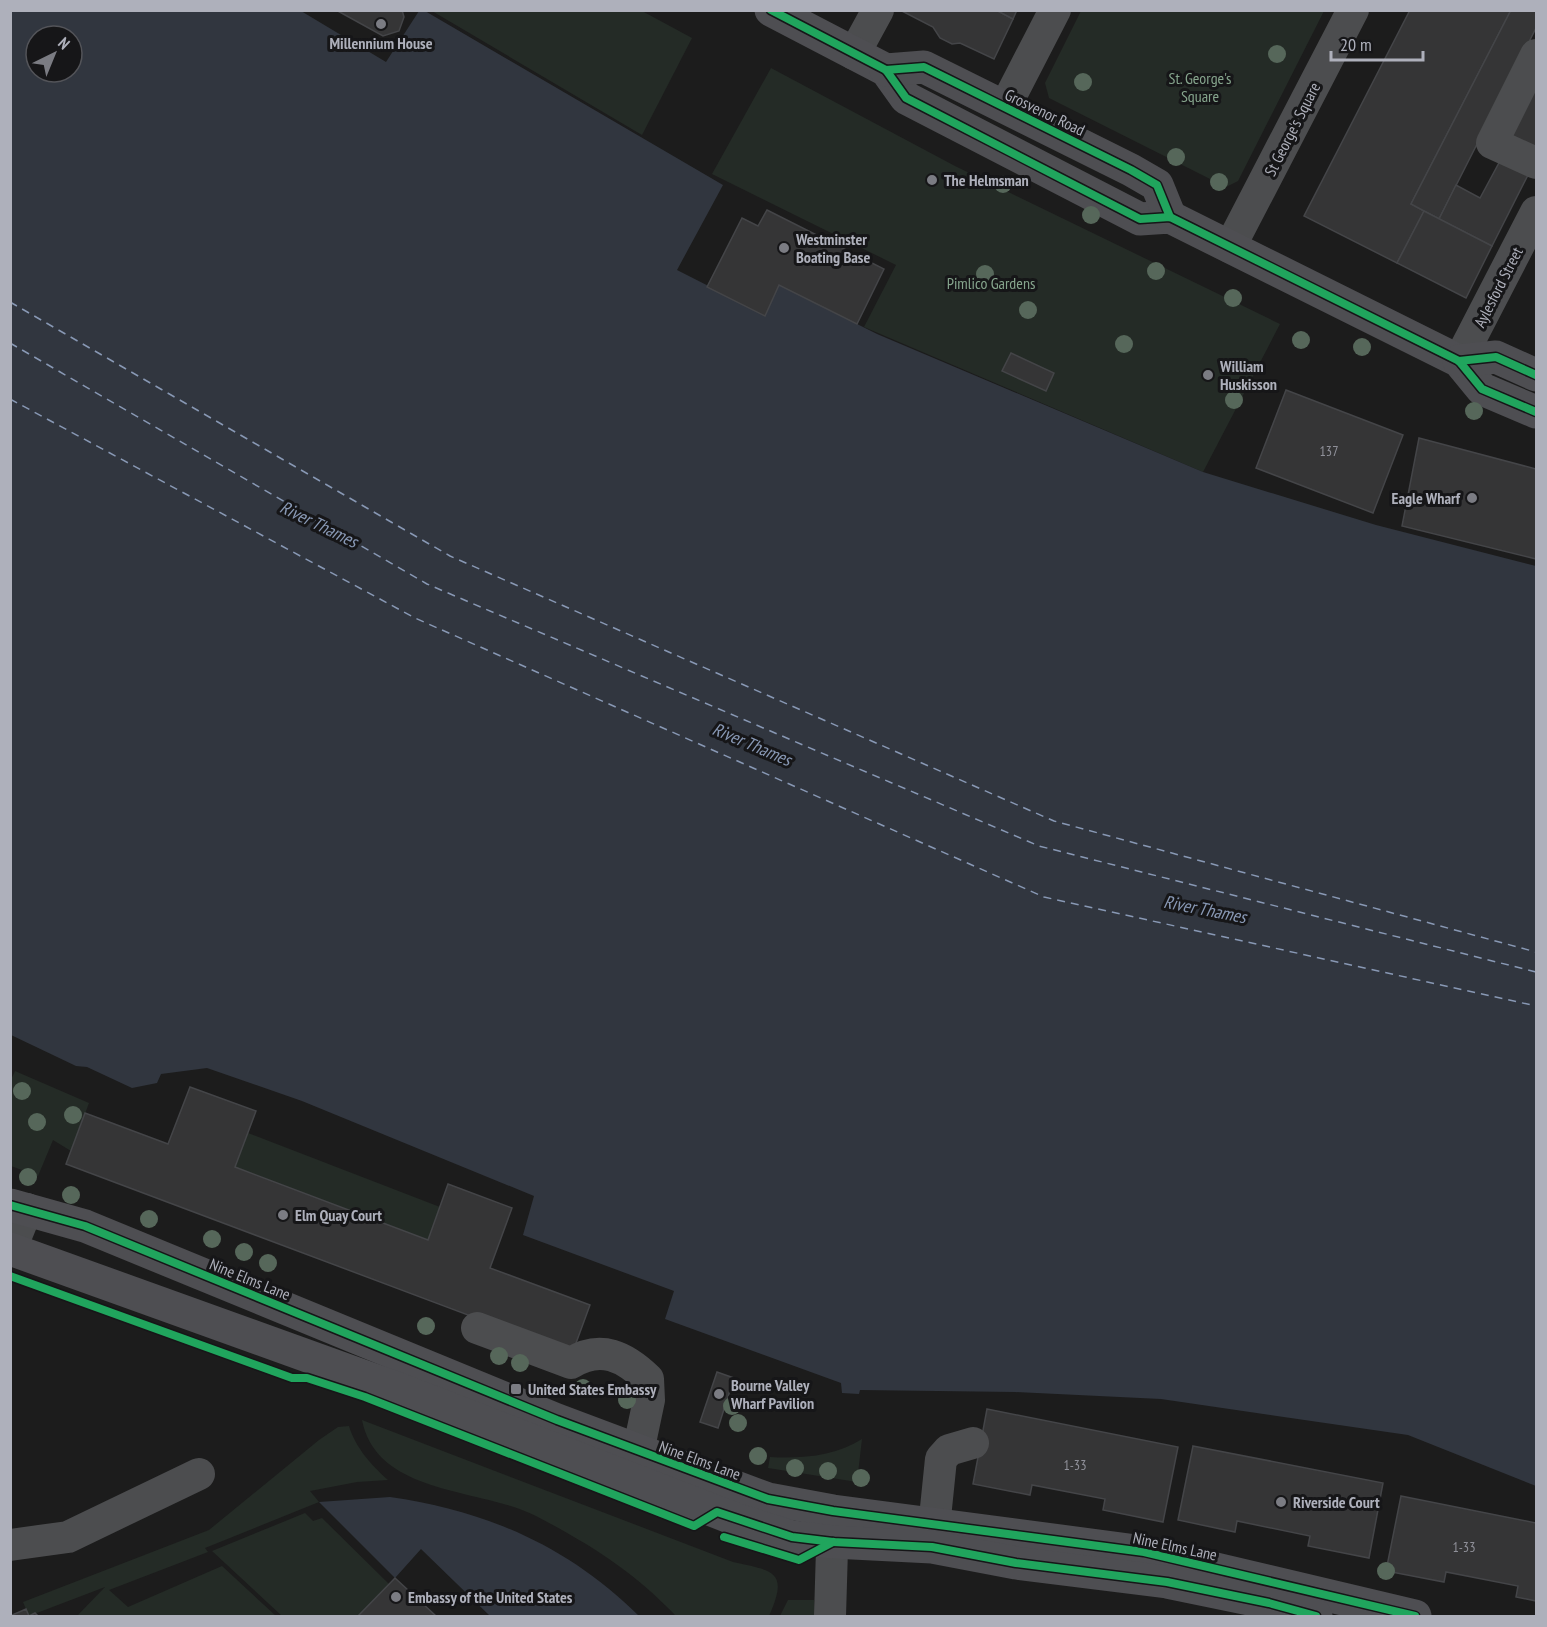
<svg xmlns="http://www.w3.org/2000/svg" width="1547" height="1627" font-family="'PT Sans Narrow',sans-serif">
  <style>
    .green { fill: #242b26 }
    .water { fill: #31363f; fill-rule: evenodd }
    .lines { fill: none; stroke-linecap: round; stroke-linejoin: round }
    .ferry { stroke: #8898b4; stroke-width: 1.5; stroke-dasharray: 8 6; stroke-linecap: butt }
    .building { fill: #353536; stroke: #444548; stroke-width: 1.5 }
    .minor { stroke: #4c4d4f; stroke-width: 32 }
    .highway { stroke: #4e4e52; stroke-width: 33 }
    .cycleway-casing { stroke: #161618; stroke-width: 11 }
    .cycleway { stroke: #20a55d; stroke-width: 8 }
    .tree { fill: #56675a }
    .poi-dot { fill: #7b7c83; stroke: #161618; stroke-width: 2 }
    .labels { text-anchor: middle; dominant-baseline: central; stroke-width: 6; stroke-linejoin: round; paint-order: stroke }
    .number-label { font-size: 14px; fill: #90919a }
    .poi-label { font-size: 16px; font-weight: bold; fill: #aeb0bb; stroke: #161618; text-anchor: start }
    .park-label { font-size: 16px; fill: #86a58d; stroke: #161618 }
    .street-label { font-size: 16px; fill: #aeb0bb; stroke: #161618 }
    .water-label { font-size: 18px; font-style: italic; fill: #8898b4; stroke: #161618 }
  </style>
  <rect width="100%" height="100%" fill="#1c1c1c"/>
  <!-- green -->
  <g class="green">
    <polygon points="432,11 642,11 692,38 642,135"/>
    <polygon points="1081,11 1081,10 1324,11 1238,181 1226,187 1049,98 1045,83"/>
    <polygon points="771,68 955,166 1280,324 1203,472 864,327 896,265 712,174"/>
    <polygon points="15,1071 89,1103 71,1151 53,1140 38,1176 11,1166 10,1082"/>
    <polygon points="248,1133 440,1207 428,1240 235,1167"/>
    <path d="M362 1420 733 1562C774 1571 789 1571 769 1616H676C633 1571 591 1545 536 1516 482 1488 377 1496 362 1420Z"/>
    <path d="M349 1426C355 1447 372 1466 388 1480L357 1482 310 1491 319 1502 205 1548 208 1552 109 1590 128 1607 222 1566 276 1616H77L105 1587 29 1616 23 1602 209 1530 319 1440 338 1427Z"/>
    <path d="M862 1439 857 1482 768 1468 770 1457C801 1459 836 1456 862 1439Z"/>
    <polygon points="305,1513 313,1521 322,1518 389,1584 358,1616 282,1616 212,1551"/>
    <polygon points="788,1600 814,1600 815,1616 780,1616"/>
  </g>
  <!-- water -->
  <g class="water">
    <path d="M11 11H301L386 62 419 11H425L723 185 677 270 742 303 779 285 877 334 1203 472 1376 525 1536 566V1486L1408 1435 1161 1399 1015 1392 860 1390 859 1394 842 1393 841 1383 665 1319 674 1291 523 1235 534 1196 302 1101 207 1068 161 1074 157 1083 132 1088 87 1067 76 1066 11 1035ZM36 36H72V72H36Z"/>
    <path d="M390 1497C488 1511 569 1547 639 1616H490L421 1549 395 1578 319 1502Z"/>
  </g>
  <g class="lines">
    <!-- ferry -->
    <g class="ferry">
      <polyline points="10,302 450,556 1054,821 1536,952"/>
      <polyline points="10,343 427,584 1039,846 1536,972"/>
      <polyline points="10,399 415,618 1044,897 1536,1006"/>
    </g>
  </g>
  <!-- building -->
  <g class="building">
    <polygon points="336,10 402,10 404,17 399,31 383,36"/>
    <polygon points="900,10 996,10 1013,19 994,59 960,43 952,44 940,38 933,27"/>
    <polygon points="996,10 1017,10 1013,19"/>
    <polygon points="1410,10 1511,10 1411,204 1424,211 1397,263 1304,216"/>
    <polygon points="1511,10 1536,10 1536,28 1439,219 1411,204"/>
    <polygon points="1536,82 1536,150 1509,136"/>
    <polygon points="1500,161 1528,175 1492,246 1439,219 1456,185 1480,198"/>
    <polygon points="767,210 884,269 857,324 779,285 765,316 707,287 742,218 758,226"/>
    <polygon points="1424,211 1492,246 1466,298 1397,263"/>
    <polygon points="1011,353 1054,373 1046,391 1002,371"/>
    <polygon points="1286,390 1403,435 1373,513 1256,468"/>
    <polygon points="1419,438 1536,469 1536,559 1402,526"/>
    <polygon points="190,1087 256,1111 235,1167 428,1240 448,1184 512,1208 490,1268 590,1305 572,1354 66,1164 85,1113 168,1144"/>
    <polygon points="717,1372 734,1378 718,1428 700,1422"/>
    <polygon points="987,1409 1178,1447 1163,1522 1103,1510 1105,1499 1032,1485 1030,1495 973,1484"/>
    <polygon points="1193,1446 1383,1483 1369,1558 1308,1546 1310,1536 1237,1521 1235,1532 1178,1520"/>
    <polygon points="1401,1496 1536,1523 1536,1601 1516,1597 1518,1586 1446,1572 1444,1582 1386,1571"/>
    <polygon points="395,1578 436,1616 358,1616"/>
    <polygon points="26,1609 29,1616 35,1613 38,1616 10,1616"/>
  </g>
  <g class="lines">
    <!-- minor -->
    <g class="minor">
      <polyline points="854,54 878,10"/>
      <polyline points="1536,55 1492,143 1536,163"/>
      <polyline points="1005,107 1055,10"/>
      <polyline points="1230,247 1353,10"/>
      <polyline points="1459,361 1536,212"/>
      <polyline points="10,1251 27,1209"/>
      <path d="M477 1328 571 1363C601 1344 625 1357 648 1379L649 1400 633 1476"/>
      <polyline points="10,1545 68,1537 199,1474"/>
      <polyline points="932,1547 941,1459 949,1450 973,1443"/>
      <polyline points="830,1616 833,1515"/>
    </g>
    <!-- highway -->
    <g class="highway">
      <polyline points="771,10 886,70 906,98 1140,219 1170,217 1459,361 1482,389 1536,412"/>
      <polyline points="886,70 924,67 1131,170 1157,185 1170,217"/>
      <polyline points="1459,361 1496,357 1536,375"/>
      <polyline points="10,1205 85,1226 557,1420 768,1499 833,1511 1144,1552 1415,1616"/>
      <polyline points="10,1249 399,1389 735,1519 792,1537 833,1542 932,1547 1016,1563 1167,1582 1269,1603 1316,1616"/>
    </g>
    <!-- cycleway casing -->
    <g class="cycleway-casing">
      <g id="cycleway">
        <polyline points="771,10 886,70 906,98 1140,219 1170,217 1459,361 1482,389 1536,412"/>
        <polyline points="886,70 924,67 1131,170 1157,185 1170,217"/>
        <polyline points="1459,361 1496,357 1536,375"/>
        <polyline points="10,1205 85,1226 557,1420 768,1499 833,1511 1144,1552 1415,1616"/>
        <polyline points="10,1276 292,1378 307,1378 365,1397 694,1526 717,1512 792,1537 833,1542 932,1547 1016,1563 1167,1582 1269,1603 1316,1616"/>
        <polyline points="724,1537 799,1560 833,1542"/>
      </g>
    </g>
    <!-- cycleway -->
    <use href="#cycleway" class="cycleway"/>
  </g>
  <!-- trees -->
  <g class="tree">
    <circle cx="1277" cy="54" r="9"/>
    <circle cx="1083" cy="82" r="9"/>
    <circle cx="1176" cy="157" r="9"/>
    <circle cx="1219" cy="182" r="9"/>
    <circle cx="1003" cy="184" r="9"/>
    <circle cx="1091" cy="215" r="9"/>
    <circle cx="1156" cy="271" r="9"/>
    <circle cx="985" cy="274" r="9"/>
    <circle cx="1233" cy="298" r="9"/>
    <circle cx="1028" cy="310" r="9"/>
    <circle cx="1301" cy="340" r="9"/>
    <circle cx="1124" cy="344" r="9"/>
    <circle cx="1362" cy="347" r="9"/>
    <circle cx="1234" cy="400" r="9"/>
    <circle cx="1474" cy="411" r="9"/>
    <circle cx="22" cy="1091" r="9"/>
    <circle cx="73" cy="1115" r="9"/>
    <circle cx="37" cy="1122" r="9"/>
    <circle cx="28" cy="1177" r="9"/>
    <circle cx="71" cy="1195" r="9"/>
    <circle cx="149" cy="1219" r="9"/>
    <circle cx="212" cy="1239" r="9"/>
    <circle cx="244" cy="1252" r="9"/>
    <circle cx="268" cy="1263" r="9"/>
    <circle cx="426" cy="1326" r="9"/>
    <circle cx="499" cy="1356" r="9"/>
    <circle cx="520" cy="1363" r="9"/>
    <circle cx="583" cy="1388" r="9"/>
    <circle cx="627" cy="1400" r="9"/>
    <circle cx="732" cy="1406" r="9"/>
    <circle cx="738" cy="1423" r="9"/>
    <circle cx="758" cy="1456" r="9"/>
    <circle cx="795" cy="1468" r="9"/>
    <circle cx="828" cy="1471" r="9"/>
    <circle cx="861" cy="1478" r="9"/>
    <circle cx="1386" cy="1571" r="9"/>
  </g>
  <!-- markers -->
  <g class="poi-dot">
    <circle cx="381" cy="24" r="6"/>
    <circle cx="932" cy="180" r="6"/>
    <circle cx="784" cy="248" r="6"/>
    <circle cx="1208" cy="375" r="6"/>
    <circle cx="1472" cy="498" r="6"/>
    <circle cx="283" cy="1215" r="6"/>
    <rect x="510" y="1383" width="12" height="12" rx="3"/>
    <circle cx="719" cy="1394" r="6"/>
    <circle cx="1281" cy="1502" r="6"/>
    <circle cx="396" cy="1597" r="6"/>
  </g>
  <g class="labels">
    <!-- number labels -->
    <g class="number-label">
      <text x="1329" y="451">137</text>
      <text x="1075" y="1465">1-33</text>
      <text x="1464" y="1547">1-33</text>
    </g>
    <!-- poi labels -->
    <g class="poi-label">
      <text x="381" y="43" text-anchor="middle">Millennium House</text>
      <text x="944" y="180">The Helmsman</text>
      <text x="796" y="239">Westminster<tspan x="796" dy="18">Boating Base</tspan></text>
      <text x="1220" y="366">William<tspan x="1220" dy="18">Huskisson</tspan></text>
      <text x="1460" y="498" text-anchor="end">Eagle Wharf</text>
      <text x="295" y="1215">Elm Quay Court</text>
      <text x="731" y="1385">Bourne Valley<tspan x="731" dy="18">Wharf Pavilion</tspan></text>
      <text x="528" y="1389">United States Embassy</text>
      <text x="1293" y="1502">Riverside Court</text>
      <text x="408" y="1597">Embassy of the United States</text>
    </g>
    <!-- park labels -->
    <g class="park-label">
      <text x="1200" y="78">St. George's<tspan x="1200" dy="18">Square</tspan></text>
      <text x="991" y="283">Pimlico Gardens</text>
    </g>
    <!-- street labels -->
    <g class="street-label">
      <text transform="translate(1045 112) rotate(26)">Grosvenor Road</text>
      <text transform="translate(1292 129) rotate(-63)">St George's Square</text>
      <text transform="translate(1498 287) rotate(-63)">Aylesford Street</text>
      <text transform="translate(250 1279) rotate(22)">Nine Elms Lane</text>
      <text transform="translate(700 1460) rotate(20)">Nine Elms Lane</text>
      <text transform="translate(1175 1546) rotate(12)">Nine Elms Lane</text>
    </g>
    <!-- water labels -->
    <g class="water-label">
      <text transform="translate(319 524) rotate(26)">River Thames</text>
      <text transform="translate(752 744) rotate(23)">River Thames</text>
      <text transform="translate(1205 909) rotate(11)">River Thames</text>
    </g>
  </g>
  <!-- border -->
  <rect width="1547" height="1627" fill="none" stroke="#aeb0bb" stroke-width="24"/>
  <!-- north arrow -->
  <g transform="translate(54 54) rotate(43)"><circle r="28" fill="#161618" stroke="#535459" stroke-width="1.5"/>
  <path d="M0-4.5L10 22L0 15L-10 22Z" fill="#7b7c83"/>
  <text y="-9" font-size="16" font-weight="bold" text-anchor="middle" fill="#aeb0bb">N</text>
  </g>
  <!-- scale -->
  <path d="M1331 51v9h92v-9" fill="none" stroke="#aeb0bb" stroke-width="3"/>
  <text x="1340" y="51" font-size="18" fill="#aeb0bb" stroke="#161618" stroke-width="4.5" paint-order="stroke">20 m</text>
</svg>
